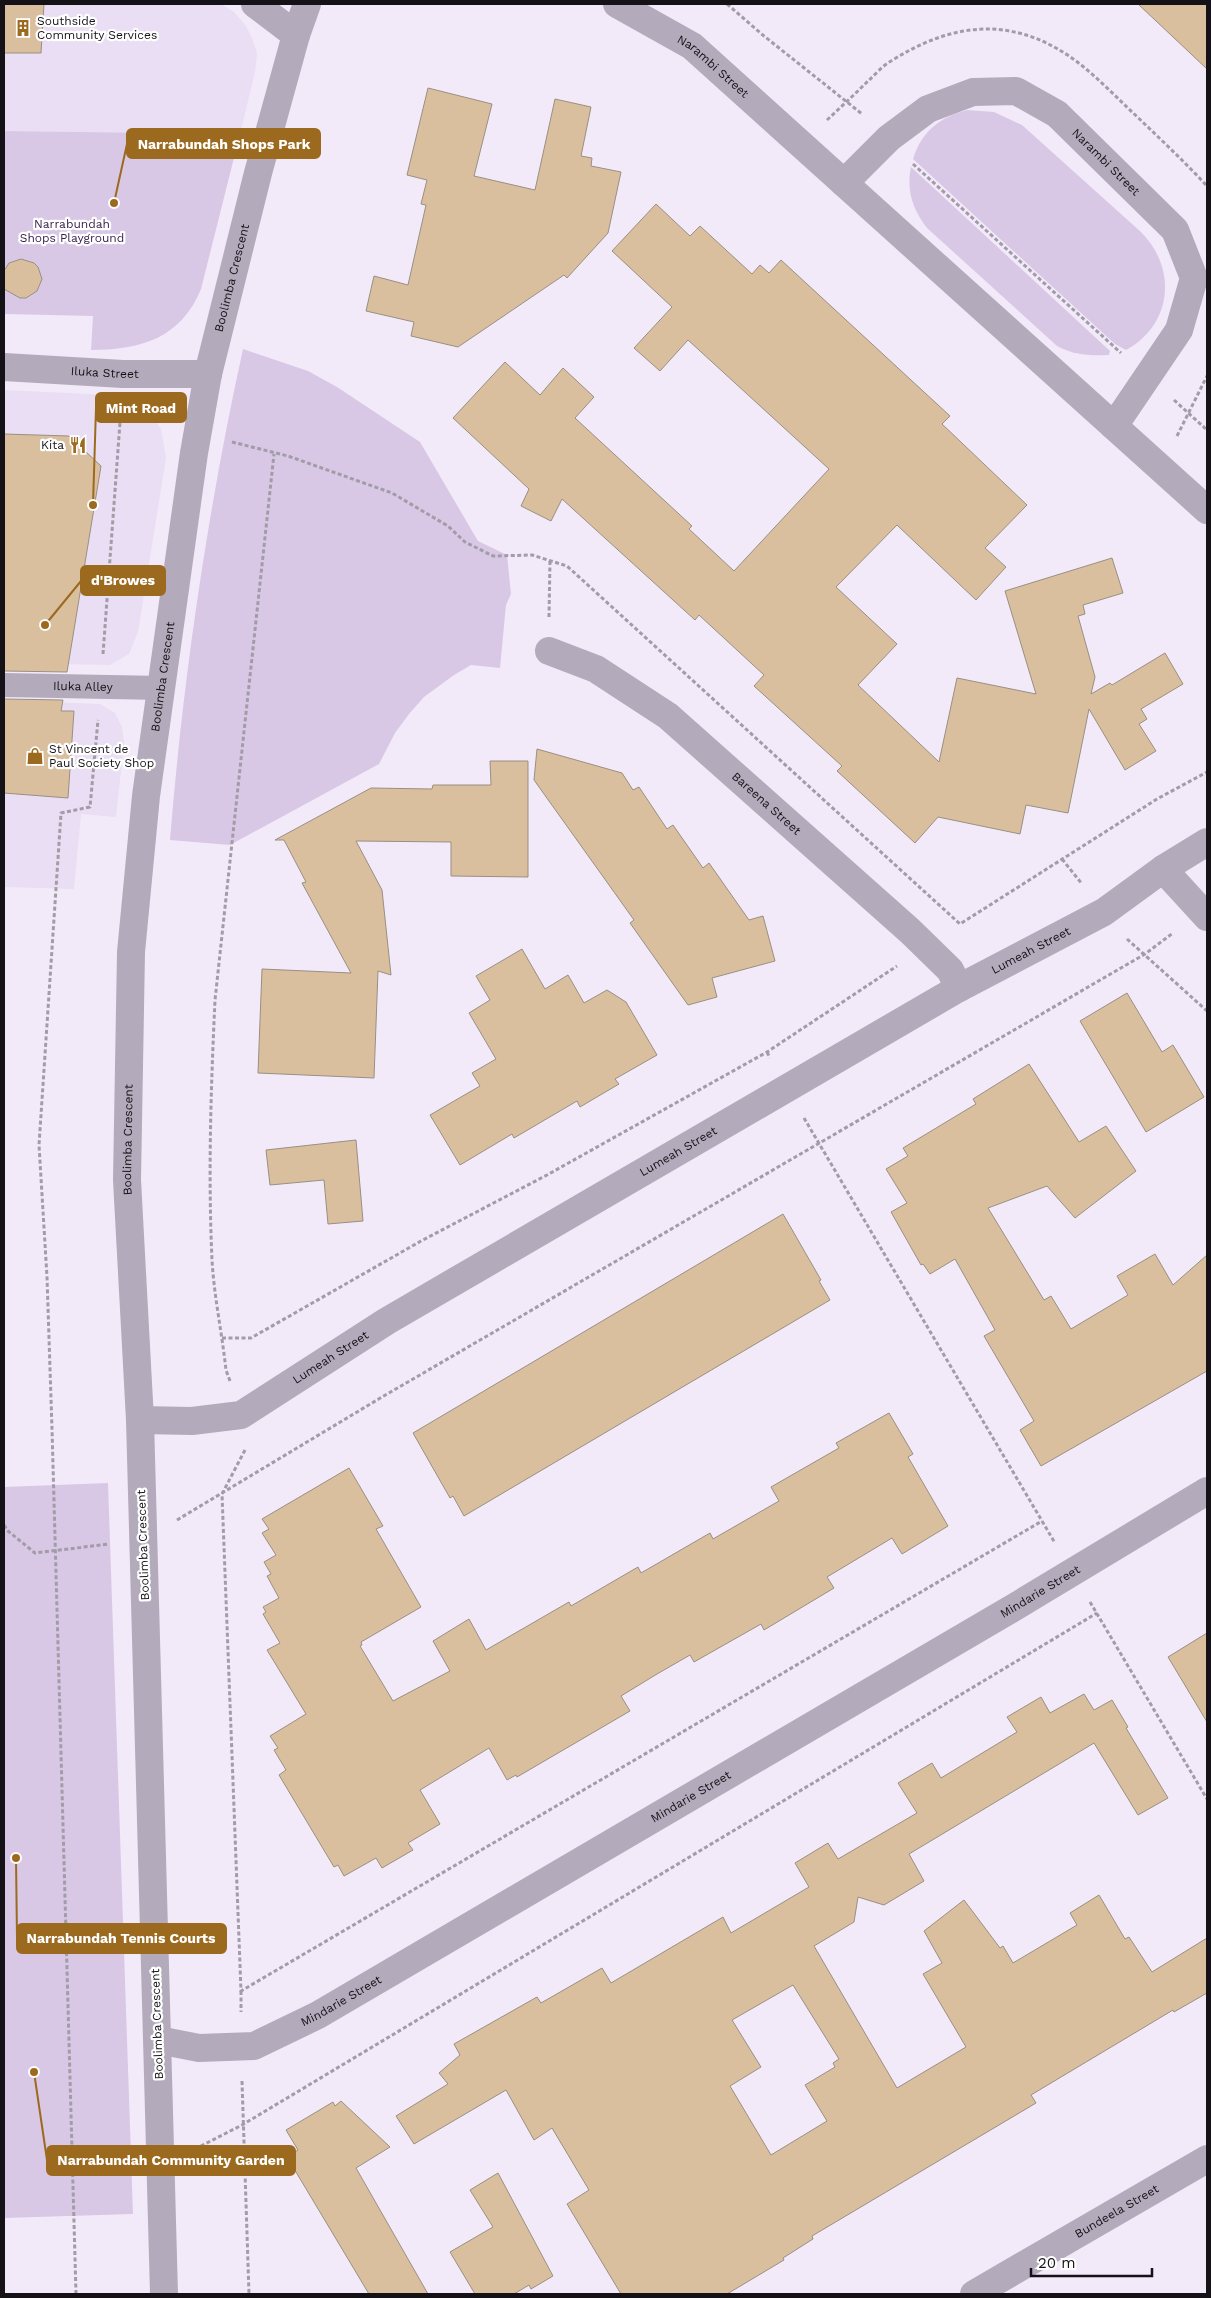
<svg xmlns="http://www.w3.org/2000/svg" width="1211" height="2298" font-family="'Work Sans',sans-serif">
  <style>
    .built { fill: #e9def3 }
    .green { fill: #d8c8e6 }
    .building { fill: #dabf9e; stroke: #998f83; fill-rule: evenodd }
    .lines { fill: none; stroke-linecap: round; stroke-linejoin: round }
    .path { stroke: #a29ca7; stroke-width: 3; stroke-dasharray: 4 2.5; stroke-linecap: butt }
    .lane { stroke: #b3abbb; stroke-width: 24 }
    .street { stroke: #b3abbb; stroke-width: 28 }
    .labels { text-anchor: middle; dominant-baseline: central; stroke-width: 4.5; stroke-linejoin: round; paint-order: stroke }
    .poi-label { font-size: 12px; fill: #151217; stroke: #fff; text-anchor: start }
    .street-label { font-size: 12px; fill: #151217; stroke: #fff }
    .park-label { font-size: 12px; fill: #371d4a; stroke: #fff }
    .leader { fill: none; stroke: #9b6a1e; stroke-width: 2 }
    .callout-dot { fill: #9b6a1e; stroke: #fff; stroke-width: 2 }
    .callout { fill: #9b6a1e; stroke: #9b6a1e; stroke-width: 2 }
    .callout-label { font-size: 14px; text-anchor: middle; font-weight: bold; fill: #fff }
  </style>
  <rect width="100%" height="100%" fill="#f2eaf9"/>
  <!-- built -->
  <g class="built">
    <polygon points="4,4 221,4 234,12 246,26 253,40 257,54 255,72 240,134 4,131"/>
    <polygon points="4,390 111,395 137,405 151,415 161,429 166,458 138,632 129,654 110,665 4,663"/>
    <polygon points="4,700 100,704 115,713 122,727 124,743 116,817 81,814 74,889 4,887"/>
  </g>
  <!-- green -->
  <g class="green">
    <path d="M967 110 994 112 1022 125 1141 232C1177 268 1173 324 1126 350L1115 344 913 159C921 132 940 117 967 110Z"/>
    <path d="M4 131 240 134 201 289C181 338 141 350 91 350L93 316 4 314Z"/>
    <path d="M911 167 1110 351 1109 355C1089 356 1074 355 1057 346L927 228C913 210 906 190 911 167Z"/>
    <path d="M243 349 308 371 337 387 420 442 478 541 507 555 511 594 506 605 500 668 471 665 454 675 424 697 409 714 395 733 379 764 230 845 170 840C183 678 208 508 243 349Z"/>
    <polygon points="108,1483 133,2214 4,2218 4,1487"/>
  </g>
  <!-- building -->
  <g class="building">
    <polygon points="4,4 44,4 41,53 4,53"/>
    <polygon points="1138,4 1207,4 1207,69"/>
    <polygon points="428,88 492,104 474,176 535,190 555,99 591,107 581,156 592,158 591,166 621,172 608,233 567,278 564,275 458,347 411,336 414,322 366,311 374,276 408,285 426,205 421,204 427,180 407,175"/>
    <polygon points="656,204 690,236 700,226 752,274 760,265 769,273 781,260 950,416 942,424 1027,505 985,548 1006,567 976,600 897,525 836,587 897,644 858,685 939,762 957,678 1036,694 1005,591 1112,558 1123,593 1083,605 1085,614 1078,616 1095,677 1091,694 1110,683 1112,685 1165,653 1183,684 1141,709 1147,719 1139,724 1156,751 1125,770 1089,709 1068,813 1026,805 1020,834 938,817 915,843 837,771 842,766 754,686 764,675 699,615 695,620 562,499 551,521 521,506 529,489 453,418 505,362 540,395 563,368 594,397 575,418 692,526 689,529 734,571 829,469 688,340 660,371 634,348 672,307 612,251"/>
    <polygon points="21,259 34,263 38,267 42,279 37,291 26,298 20,298 4,289 4,271 9,263"/>
    <polygon points="4,434 69,436 101,466 67,672 4,671"/>
    <polygon points="4,699 63,700 61,711 74,711 68,798 4,793"/>
    <polygon points="537,749 622,773 633,790 639,787 667,829 673,825 703,868 709,863 749,920 763,916 775,961 712,978 717,997 688,1005 630,923 634,920 534,780"/>
    <polygon points="490,761 528,761 528,877 451,876 451,842 356,841 382,890 391,975 378,971 374,1078 258,1073 262,969 351,973 302,883 306,882 284,840 275,840 371,788 432,789 433,785 491,785"/>
    <polygon points="522,949 545,989 568,975 584,1003 607,990 626,1002 657,1055 615,1079 619,1084 580,1107 577,1101 514,1138 512,1134 460,1165 430,1115 480,1086 472,1073 496,1059 469,1013 490,1000 476,976"/>
    <polygon points="1127,993 1162,1052 1173,1045 1204,1097 1146,1132 1080,1021"/>
    <polygon points="1029,1064 1079,1142 1106,1126 1136,1171 1075,1218 1047,1186 988,1208 1044,1300 1051,1296 1071,1329 1128,1295 1117,1276 1155,1254 1173,1285 1207,1255 1207,1371 1041,1466 1020,1430 1034,1421 984,1336 995,1330 955,1259 930,1274 923,1264 921,1265 891,1212 907,1203 886,1169 908,1156 903,1148 976,1104 973,1099"/>
    <polygon points="356,1140 363,1221 328,1224 324,1180 270,1185 266,1150"/>
    <polygon points="783,1214 821,1280 819,1281 830,1300 464,1516 453,1496 450,1498 413,1433"/>
    <polygon points="889,1413 913,1454 908,1457 948,1526 902,1554 892,1538 827,1577 834,1588 764,1630 761,1624 694,1662 690,1655 657,1674 621,1696 630,1711 517,1777 516,1775 507,1780 489,1748 420,1790 440,1824 408,1843 413,1850 382,1868 376,1858 344,1876 338,1865 334,1867 279,1775 286,1770 274,1750 278,1748 270,1736 306,1714 267,1650 280,1643 263,1614 266,1612 263,1607 279,1598 267,1576 271,1574 264,1562 276,1555 262,1533 269,1529 262,1519 349,1468 383,1526 376,1529 421,1607 361,1642 362,1645 360,1646 393,1701 450,1671 433,1641 469,1619 486,1650 569,1602 571,1606 638,1567 641,1573 710,1533 713,1539 779,1501 771,1487 839,1448 836,1443"/>
    <polygon points="1207,1633 1207,1722 1168,1657"/>
    <path d="M1084 1694 1094 1710 1112 1700 1128 1727 1126 1728 1168 1798 1138 1815 1094 1743 909 1854 924 1881 884 1905 858 1897 854 1922 814 1946 897 2088 966 2047 923 1974 942 1963 924 1931 964 1900 1000 1948 1003 1946 1013 1963 1077 1925 1070 1913 1099 1895 1125 1939 1129 1937 1152 1972 1207 1938V1993L1174 2012 1173 2010 1031 2095 1036 2103 812 2236 813 2239 783 2258 784 2260 727 2294H621L567 2204 589 2190 552 2128 534 2140 506 2090 414 2144 396 2116 448 2084 439 2073 460 2055 454 2044 537 1997 541 2003 602 1968 611 1983 723 1917 731 1933 809 1887 795 1863 828 1843 838 1859 917 1813 898 1783 932 1763 941 1778 1017 1732 1007 1717 1041 1697 1050 1713ZM793 1985 839 2059 833 2063 835 2067 805 2085 827 2121 771 2155 730 2086 761 2067 732 2020Z"/>
    <polygon points="341,2101 390,2147 356,2168 428,2294 369,2294 287,2157 298,2150 286,2130 333,2102 335,2106"/>
    <polygon points="498,2173 553,2276 531,2289 529,2285 514,2294 475,2294 450,2252 493,2227 470,2190"/>
  </g>
  <g class="lines">
    <!-- path -->
    <g class="path">
      <polyline points="727,4 764,36 862,114"/>
      <path d="M827 120C841 107 855 94 868 81 875 75 882 66 891 61 950 24 1008 15 1069 56 1091 71 1110 91 1129 109 1155 134 1182 159 1207 186"/>
      <polyline points="913,164 1121,353"/>
      <polyline points="1174,400 1207,430"/>
      <polyline points="1177,436 1207,376"/>
      <polyline points="232,442 288,456 392,493 448,526 465,542 493,556 532,555 567,566 960,924 1157,799 1207,772"/>
      <polyline points="549,617 550,560"/>
      <polyline points="103,654 121,409"/>
      <polyline points="1062,859 1082,884"/>
      <polyline points="1127,939 1207,1011"/>
      <polyline points="767,1052 770,1058"/>
      <polyline points="804,1118 1055,1543"/>
      <polyline points="222,1338 251,1338 421,1241 547,1175 767,1052 897,966"/>
      <path d="M230 1381 226 1370C222 1333 214 1296 212 1260 208 1173 211 1086 215 1000L274 454"/>
      <polyline points="245,1450 222,1494 241,1991 1042,1521"/>
      <polyline points="177,1520 382,1397 1145,954 1173,933"/>
      <polyline points="4,1525 8,1531 35,1553 109,1544"/>
      <polyline points="1090,1602 1207,1799"/>
      <polyline points="241,1991 241,2012"/>
      <polyline points="242,2081 249,2294"/>
      <polyline points="195,2149 242,2125 1097,1613"/>
      <polyline points="76,2294 52,1429 47,1277 39,1145 61,813 90,807 98,720"/>
    </g>
    <!-- lane -->
    <path class="lane" id="s1" d="M4 685 162 688"/>
    <!-- street -->
    <g class="street">
      <polyline points="255,4 296,35"/>
      <path id="s2" d="M617 4 692 46 1207 510"/>
      <path id="s3" d="M844 183 889 138 928 109 973 92 1016 91 1057 114 1175 230 1194 278 1179 330 1114 426"/>
      <path id="s4" d="M4 367 123 374H208"/>
      <path id="s5" d="M549 651 596 669 668 716 910 931 950 970 959 988"/>
      <polyline points="1163,869 1207,917"/>
      <path id="s6" d="M140 1420 192 1421 241 1415 387 1321 959 988 1104 912 1163 869 1207 842"/>
      <path id="s7" d="M158 2040 199 2048 254 2046 318 2015 1018 1605 1207 1491"/>
      <path id="s8" d="M164 2294 140 1420 127 1180 131 952 146 796 194 453 208 374 258 173 296 35 307 4"/>
      <path id="s9" d="M974 2294 1207 2159"/>
    </g>
  </g>
  <!-- icons -->
  <defs>
    <g id="building-bare" transform="scale(1.35)"><path d="M-4-6H4V6H1V3H-1V6H-4ZM-2.5-4.3h1.7v1.8h-1.7ZM.8-4.3h1.7v1.8H.8ZM-2.5-1h1.7V.8h-1.7ZM.8-1h1.7V.8H.8Z" fill="#9b6a1e" stroke="#fff" stroke-width="2.5" paint-order="stroke"/></g>
    <g id="restaurant-bare" transform="scale(1.35)"><path d="M-5-6h1v4h1v-4h1v4h1v-4h1v5L-1.5 .5V6h-2V.5L-5-1ZM5-6V6H3V1.5H1.5Q1.5-4 5-6Z" fill="#9b6a1e" stroke="#fff" stroke-width="2.5" paint-order="stroke"/></g>
    <g id="shop-bare" transform="scale(1.35)"><path d="M-5-2.5h2.3a2.7 3.5 0 0 1 5.4 0H5L5.5 6h-11ZM-1.5-2.5h3a1.5 2.3 0 0 0-3 0Z" fill="#9b6a1e" stroke="#fff" stroke-width="2.5" paint-order="stroke"/></g>
  </defs>
  <g fill-rule="evenodd">
    <use href="#building-bare" x="23" y="28"/>
    <use href="#restaurant-bare" x="78" y="445"/>
    <use href="#shop-bare" x="35" y="756"/>
  </g>
  <g class="labels">
    <!-- poi labels -->
    <g class="poi-label">
      <text x="37" y="21">Southside<tspan x="37" dy="14">Community Services</tspan></text>
      <text x="64" y="445" text-anchor="end">Kita</text>
      <text x="49" y="749">St Vincent de<tspan x="49" dy="14">Paul Society Shop</tspan></text>
    </g>
    <!-- street labels -->
    <g class="street-label">
      <text stroke="none"><textPath href="#s2" startOffset="115">Narambi Street</textPath></text>
      <text stroke="none"><textPath href="#s3" startOffset="319">Narambi Street</textPath></text>
      <text stroke="none"><textPath href="#s8" startOffset="2025">Boolimba Crescent</textPath></text>
      <text stroke="none"><textPath href="#s4" startOffset="101">Iluka Street</textPath></text>
      <text stroke="none"><textPath href="#s8" startOffset="1620">Boolimba Crescent</textPath></text>
      <text stroke="none"><textPath href="#s1" startOffset="79">Iluka Alley</textPath></text>
      <text stroke="none"><textPath href="#s5" startOffset="268">Bareena Street</textPath></text>
      <text stroke="none"><textPath href="#s6" startOffset="1018">Lumeah Street</textPath></text>
      <text stroke="none"><textPath href="#s8" startOffset="1155">Boolimba Crescent</textPath></text>
      <text stroke="none"><textPath href="#s6" startOffset="612">Lumeah Street</textPath></text>
      <text stroke="none"><textPath href="#s6" startOffset="208">Lumeah Street</textPath></text>
      <text transform="translate(143 1545) rotate(-92)">Boolimba Crescent</text>
      <text stroke="none"><textPath href="#s7" startOffset="1005">Mindarie Street</textPath></text>
      <text stroke="none"><textPath href="#s7" startOffset="600">Mindarie Street</textPath></text>
      <text stroke="none"><textPath href="#s7" startOffset="195">Mindarie Street</textPath></text>
      <text transform="translate(157 2024) rotate(-92)">Boolimba Crescent</text>
      <text stroke="none"><textPath href="#s9" startOffset="165">Bundeela Street</textPath></text>
    </g>
    <!-- park labels -->
    <g class="park-label">
      <text x="72" y="224">Narrabundah<tspan x="72" dy="14">Shops Playground</tspan></text>
    </g>
  </g>
  <!-- callouts -->
  <path class="leader" d="M114 203L127 144M93 505L96 408M45 625L81 581M16 1858L17 1938M34 2072L47 2160"/>
  <g class="callout-dot">
    <circle cx="114" cy="203" r="5"/>
    <circle cx="93" cy="505" r="5"/>
    <circle cx="45" cy="625" r="5"/>
    <circle cx="16" cy="1858" r="5"/>
    <circle cx="34" cy="2072" r="5"/>
  </g>
  <g class="callout">
    <rect x="127" y="129" width="193" height="29" rx="5"/>
    <rect x="96" y="393" width="90" height="29" rx="5"/>
    <rect x="81" y="566" width="84" height="29" rx="5"/>
    <rect x="17" y="1924" width="209" height="29" rx="5"/>
    <rect x="47" y="2146" width="248" height="29" rx="5"/>
  </g>
  <g class="callout-label">
    <text x="224" y="149">Narrabundah Shops Park</text>
    <text x="141" y="413">Mint Road</text>
    <text x="123" y="585">d'Browes</text>
    <text x="121" y="1943">Narrabundah Tennis Courts</text>
    <text x="171" y="2165">Narrabundah Community Garden</text>
  </g>
  <!-- border -->
  <rect width="1211" height="2298" fill="none" stroke="#151217" stroke-width="10"/>
  <!-- scale -->
  <path d="M1031 2268v8h121v-8" fill="none" stroke="#151217" stroke-width="2.5"/>
  <text x="1038" y="2268" font-size="15" fill="#151217" stroke="#ffffff" stroke-width="4" paint-order="stroke">20 m</text>
</svg>
